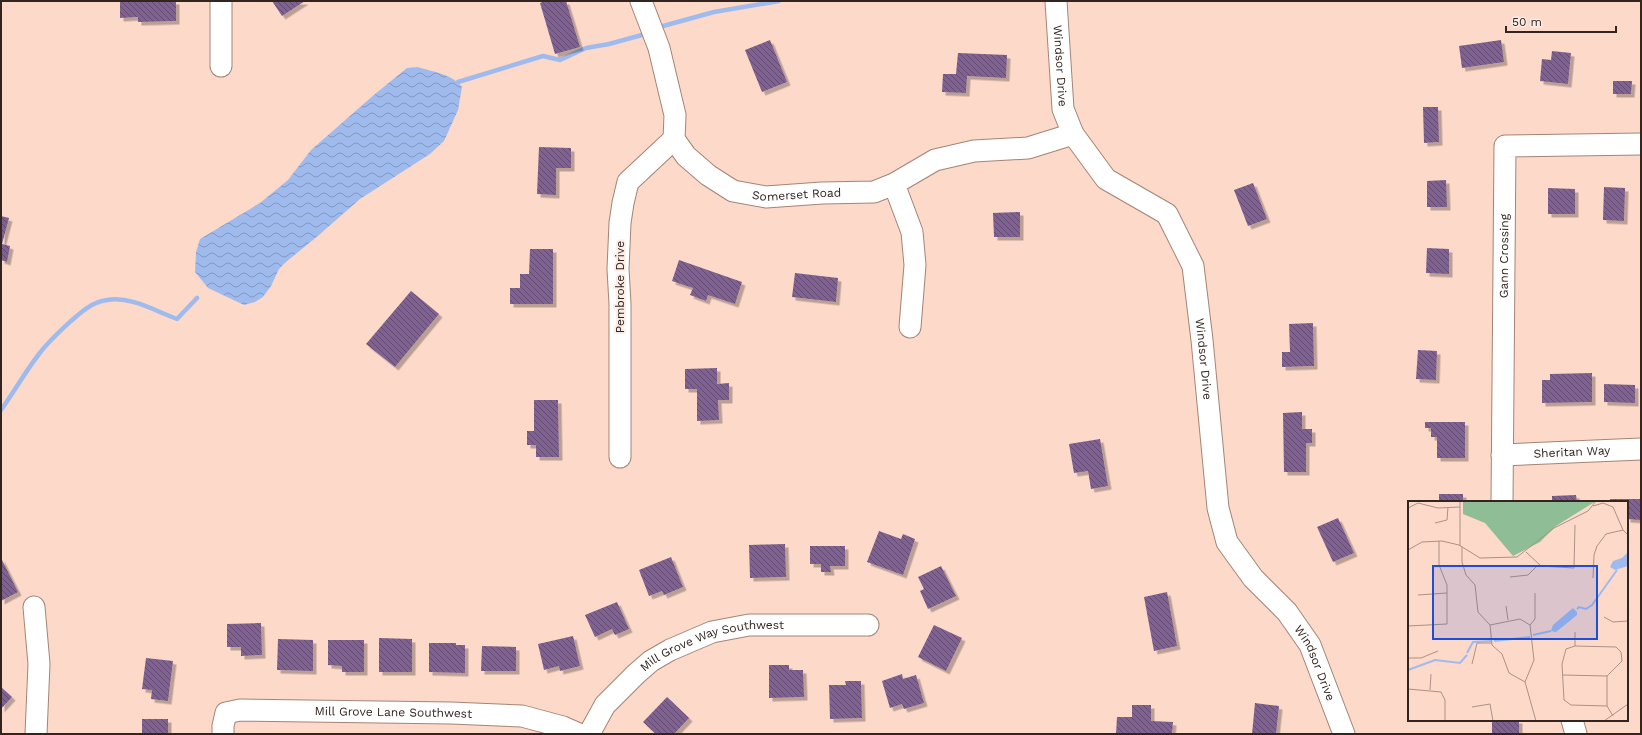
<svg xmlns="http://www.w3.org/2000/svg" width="1642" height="735" font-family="'Work Sans',sans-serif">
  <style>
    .water { fill: url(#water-waves) }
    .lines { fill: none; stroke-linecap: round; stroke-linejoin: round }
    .stream { stroke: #9fbbee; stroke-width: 4.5 }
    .building { fill: url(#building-back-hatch); filter: url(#shadow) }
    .minor-casing { stroke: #a48476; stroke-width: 23 }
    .minor { stroke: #fff; stroke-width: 21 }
    .labels { text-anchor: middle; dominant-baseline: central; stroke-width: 4; stroke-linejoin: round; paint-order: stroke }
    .street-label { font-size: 12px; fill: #32241f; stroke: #fbece6 }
    .inset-river { fill: none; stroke: #9fbbee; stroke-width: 2 }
    .inset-road { fill: none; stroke: #ac9186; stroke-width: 1 }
    .view { fill: #1d4ed8; fill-opacity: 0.15; stroke: #1d4ed8; stroke-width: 2 }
    .inset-edge { fill: none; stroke: #32241f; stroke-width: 2 }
  </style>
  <defs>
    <pattern id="water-waves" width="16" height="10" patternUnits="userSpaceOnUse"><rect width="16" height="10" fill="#9fbbee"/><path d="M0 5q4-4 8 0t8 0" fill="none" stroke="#8298c0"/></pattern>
    <pattern id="building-back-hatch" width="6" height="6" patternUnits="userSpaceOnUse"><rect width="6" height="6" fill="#7f6292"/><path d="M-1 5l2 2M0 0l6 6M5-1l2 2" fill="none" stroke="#634c70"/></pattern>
    <filter id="shadow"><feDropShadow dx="3.5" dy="3.5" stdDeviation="0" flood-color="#0004"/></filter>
  </defs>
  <rect width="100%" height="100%" fill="#fdd9ca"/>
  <!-- water -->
  <path class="water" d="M418 67C433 72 452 74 462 87L458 110 444 141 430 154 360 199 319 235 286 262 279 269 271 286 263 297 255 302 244 305 208 288 195 272 196 252 200 239 260 203 288 180 311 150 375 94 407 68Z"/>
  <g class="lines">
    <!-- stream -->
    <g class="stream">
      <polyline points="663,26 714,12 779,1"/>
      <polyline points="458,82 543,56 560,60 586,48 609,44 642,35"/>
      <path d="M1 410C14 392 25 372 39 354 48 342 59 332 71 321 81 312 92 302 107 300 131 296 155 311 177 319L197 298"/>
    </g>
  </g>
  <!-- building -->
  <g class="building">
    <polygon points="120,1 176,1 176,21 138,22 138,17 120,18"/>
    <polygon points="272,1 305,1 282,16"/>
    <polygon points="545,1 566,1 580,47 555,54 540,3"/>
    <polygon points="770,40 787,82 762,92 745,50"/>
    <polygon points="1501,40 1504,62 1462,68 1459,46"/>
    <polygon points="1552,51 1571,53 1568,84 1540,81 1542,59 1551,60"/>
    <polygon points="958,53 1007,55 1006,78 967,76 966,93 942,92 943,74 956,74"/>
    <polygon points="1613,81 1632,81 1631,94 1613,94"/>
    <polygon points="1423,107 1438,107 1439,142 1424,143"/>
    <polygon points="539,147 571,148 571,168 556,168 556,195 537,194"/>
    <polygon points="1446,180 1447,207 1427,207 1427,181"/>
    <polygon points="1253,183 1267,219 1248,226 1234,190"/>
    <polygon points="1604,187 1625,188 1624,221 1603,220"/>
    <polygon points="1548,188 1575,189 1575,214 1548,214"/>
    <polygon points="1020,212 1020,237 994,237 993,213"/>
    <polygon points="1,216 9,218 2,244 10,246 7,262 1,260"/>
    <polygon points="1427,248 1449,249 1449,274 1426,273"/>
    <polygon points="530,249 553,249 553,304 510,304 510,288 520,288 520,274 529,274"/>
    <polygon points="679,260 742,282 735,304 708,295 706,301 690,295 693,288 672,281"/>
    <polygon points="795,273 838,278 836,302 792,297"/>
    <polygon points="411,291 439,314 395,367 366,344"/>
    <polygon points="1313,323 1314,366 1282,367 1282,352 1290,352 1289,324"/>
    <polygon points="1418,350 1437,351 1436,380 1416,379"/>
    <polygon points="717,368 717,384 729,383 729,400 718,400 719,420 697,421 697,389 685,389 685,369"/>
    <polygon points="1592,373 1592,402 1542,403 1542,380 1550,380 1550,374"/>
    <polygon points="1604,384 1635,385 1635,403 1604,402"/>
    <polygon points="534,400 558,400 559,457 536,457 536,445 527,445 527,431 534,431"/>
    <polygon points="1302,412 1302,429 1312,429 1312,443 1306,443 1306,472 1284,472 1283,413"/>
    <polygon points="1425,422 1465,422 1465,458 1437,458 1437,437 1431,437 1431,428 1425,428"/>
    <polygon points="1100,439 1108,486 1091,489 1088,471 1074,473 1069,444"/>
    <rect x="1439" y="494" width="24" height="8"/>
    <polygon points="1576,495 1577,502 1552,502 1552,496"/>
    <polygon points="1610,499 1641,499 1641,520 1627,519 1627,502 1610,502"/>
    <polygon points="1338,518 1354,553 1333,562 1317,527"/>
    <polygon points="879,531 901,539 903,534 915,539 903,575 867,562"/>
    <polygon points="785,544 786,577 750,578 749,545"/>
    <polygon points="810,546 845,546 845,566 830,566 831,572 821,572 821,564 810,564"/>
    <polygon points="671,557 683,587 664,595 662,591 649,596 639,570"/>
    <polygon points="1,558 18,592 1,601"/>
    <polygon points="941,566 956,596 928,609 920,591 924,589 918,577"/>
    <polygon points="1167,592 1177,646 1154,651 1144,597"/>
    <polygon points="617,602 629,629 615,635 612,629 595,637 585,615"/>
    <polygon points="261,623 262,655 241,656 241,647 227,647 227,624"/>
    <polygon points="934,625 962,638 946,671 918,657"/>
    <polygon points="573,636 580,666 560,671 559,666 544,670 538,644"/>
    <polygon points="379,638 412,639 412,672 379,672"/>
    <polygon points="278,639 313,640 313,671 277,670"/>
    <polygon points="328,640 364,640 364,672 342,672 342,666 328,665"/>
    <polygon points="429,643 456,643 456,645 465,645 465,673 429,672"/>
    <polygon points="482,646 516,647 516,671 481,671"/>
    <polygon points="146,658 173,661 168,701 151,699 152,690 142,689"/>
    <polygon points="769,665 789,665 789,670 803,670 804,697 769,698"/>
    <polygon points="902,674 903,679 916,675 924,703 904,709 902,704 890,708 882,681"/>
    <polygon points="845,681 861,681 862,718 830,719 829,685 846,685"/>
    <polygon points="1,687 12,697 1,709"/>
    <polygon points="667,697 689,718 674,734 656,734 643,722"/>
    <polygon points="1255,703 1279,706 1276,734 1252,734"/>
    <polygon points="1132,705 1151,705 1151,721 1173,722 1172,734 1116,734 1117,717 1132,717"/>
    <rect x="142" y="719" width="26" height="15"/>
    <rect x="1492" y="720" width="27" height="14"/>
  </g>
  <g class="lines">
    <!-- minor casing -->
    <g class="minor-casing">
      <g id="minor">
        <polyline points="221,1 221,66"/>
        <path id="s1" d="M641 1 659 48 669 90 675 115 674 139 686 156 708 175 733 191 766 197 822 193 874 192 894 184 935 160 974 151 1028 148 1073 134"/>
        <path id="s2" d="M1056 1 1063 109 1073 134 1106 179 1167 214 1193 266 1202 340 1218 508 1227 542 1253 578 1287 612 1310 645 1344 734"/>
        <polyline points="894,184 912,232 915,265 910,327"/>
        <path id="s3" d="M1502 455 1641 449"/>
        <polyline points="620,457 620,304 618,269 620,223 623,203 628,182 674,139"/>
        <path id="s4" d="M1502 502 1505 146 1641 144"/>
        <polyline points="34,607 39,664 36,734"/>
        <polyline points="1572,720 1576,734"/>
        <path id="s5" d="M223 734V726L226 713 240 710 451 713 522 716 563 727 579 734"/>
        <path id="s6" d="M589 734 605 705 636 674 651 661 670 650 712 632 749 625H868"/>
      </g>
    </g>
    <!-- minor -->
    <use href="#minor" class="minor"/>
  </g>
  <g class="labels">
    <!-- street labels -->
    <g class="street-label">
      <text stroke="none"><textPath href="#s2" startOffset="65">Windsor Drive</textPath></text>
      <text stroke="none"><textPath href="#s1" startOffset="287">Somerset Road</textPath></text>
      <text stroke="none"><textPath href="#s4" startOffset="246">Gann Crossing</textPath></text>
      <text transform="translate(620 287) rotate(-90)">Pembroke Drive</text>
      <text stroke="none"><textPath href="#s2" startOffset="413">Windsor Drive</textPath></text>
      <text stroke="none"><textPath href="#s3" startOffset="70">Sheritan Way</textPath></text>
      <text stroke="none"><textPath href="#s6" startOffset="161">Mill Grove Way Southwest</textPath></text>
      <text stroke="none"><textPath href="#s2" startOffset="749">Windsor Drive</textPath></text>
      <text stroke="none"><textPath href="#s5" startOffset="189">Mill Grove Lane Southwest</textPath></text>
    </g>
  </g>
  <!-- overview -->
  <g transform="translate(1408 501)">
    <rect width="220" height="220" fill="#fdd9ca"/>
    <path d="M55 0H188L148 25 132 41 105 55 77 22 55 13Z" fill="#8fbd95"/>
    <path d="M220 51V65L207 69 202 66 205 60 214 57ZM165 107 169 111V114L148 131 143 130 145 124Z" fill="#9fbbee"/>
    <path class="inset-river" d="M169 108 171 106 178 108 184 104 209 69M125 134 143 130M86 140 122 136M59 152 65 141 83 140M0 169 27 159 52 162 59 154"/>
    <path class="inset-road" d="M52 0V45M185 5 195 2 205 6 215 29 220 34M0 7 10 2 30 7 52 6M27 22 39 19 40 6M54 46V61L58 74 67 84 70 111 82 124 84 144 94 153 101 172 117 181 128 220M0 49 14 41 34 40 51 44 72 57 109 56 146 27 180 10 188 0M118 51 133 65 166 67 167 24M102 76 120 74 130 64M185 77 186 54 189 45 198 33 215 29M10 94 39 92M98 105 100 119M196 116 205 121 220 120M82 124 112 118 122 124 126 159 117 181M122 124 127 118V92M0 125 39 123V84L31 64V40M167 131V145M0 157H13L30 150M64 163 69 142H84M155 174 199 175M199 175 214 160 213 151 208 146 167 145 158 148 154 163 156 199 163 204 199 205 205 215M0 188 33 191 37 199V220M22 189 23 173M199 205V175M64 206 82 203 85 220M196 220 220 203"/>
    <path class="view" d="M25 65H189V138H25Z"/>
    <rect width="220" height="220" class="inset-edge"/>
  </g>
  <!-- border -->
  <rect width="1642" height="735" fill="none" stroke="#32241f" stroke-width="4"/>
  <!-- scale -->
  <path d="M1506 26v6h110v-6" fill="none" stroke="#32241f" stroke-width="2"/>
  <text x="1512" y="26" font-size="12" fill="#32241f" stroke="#fbece6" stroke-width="3" paint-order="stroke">50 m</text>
</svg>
